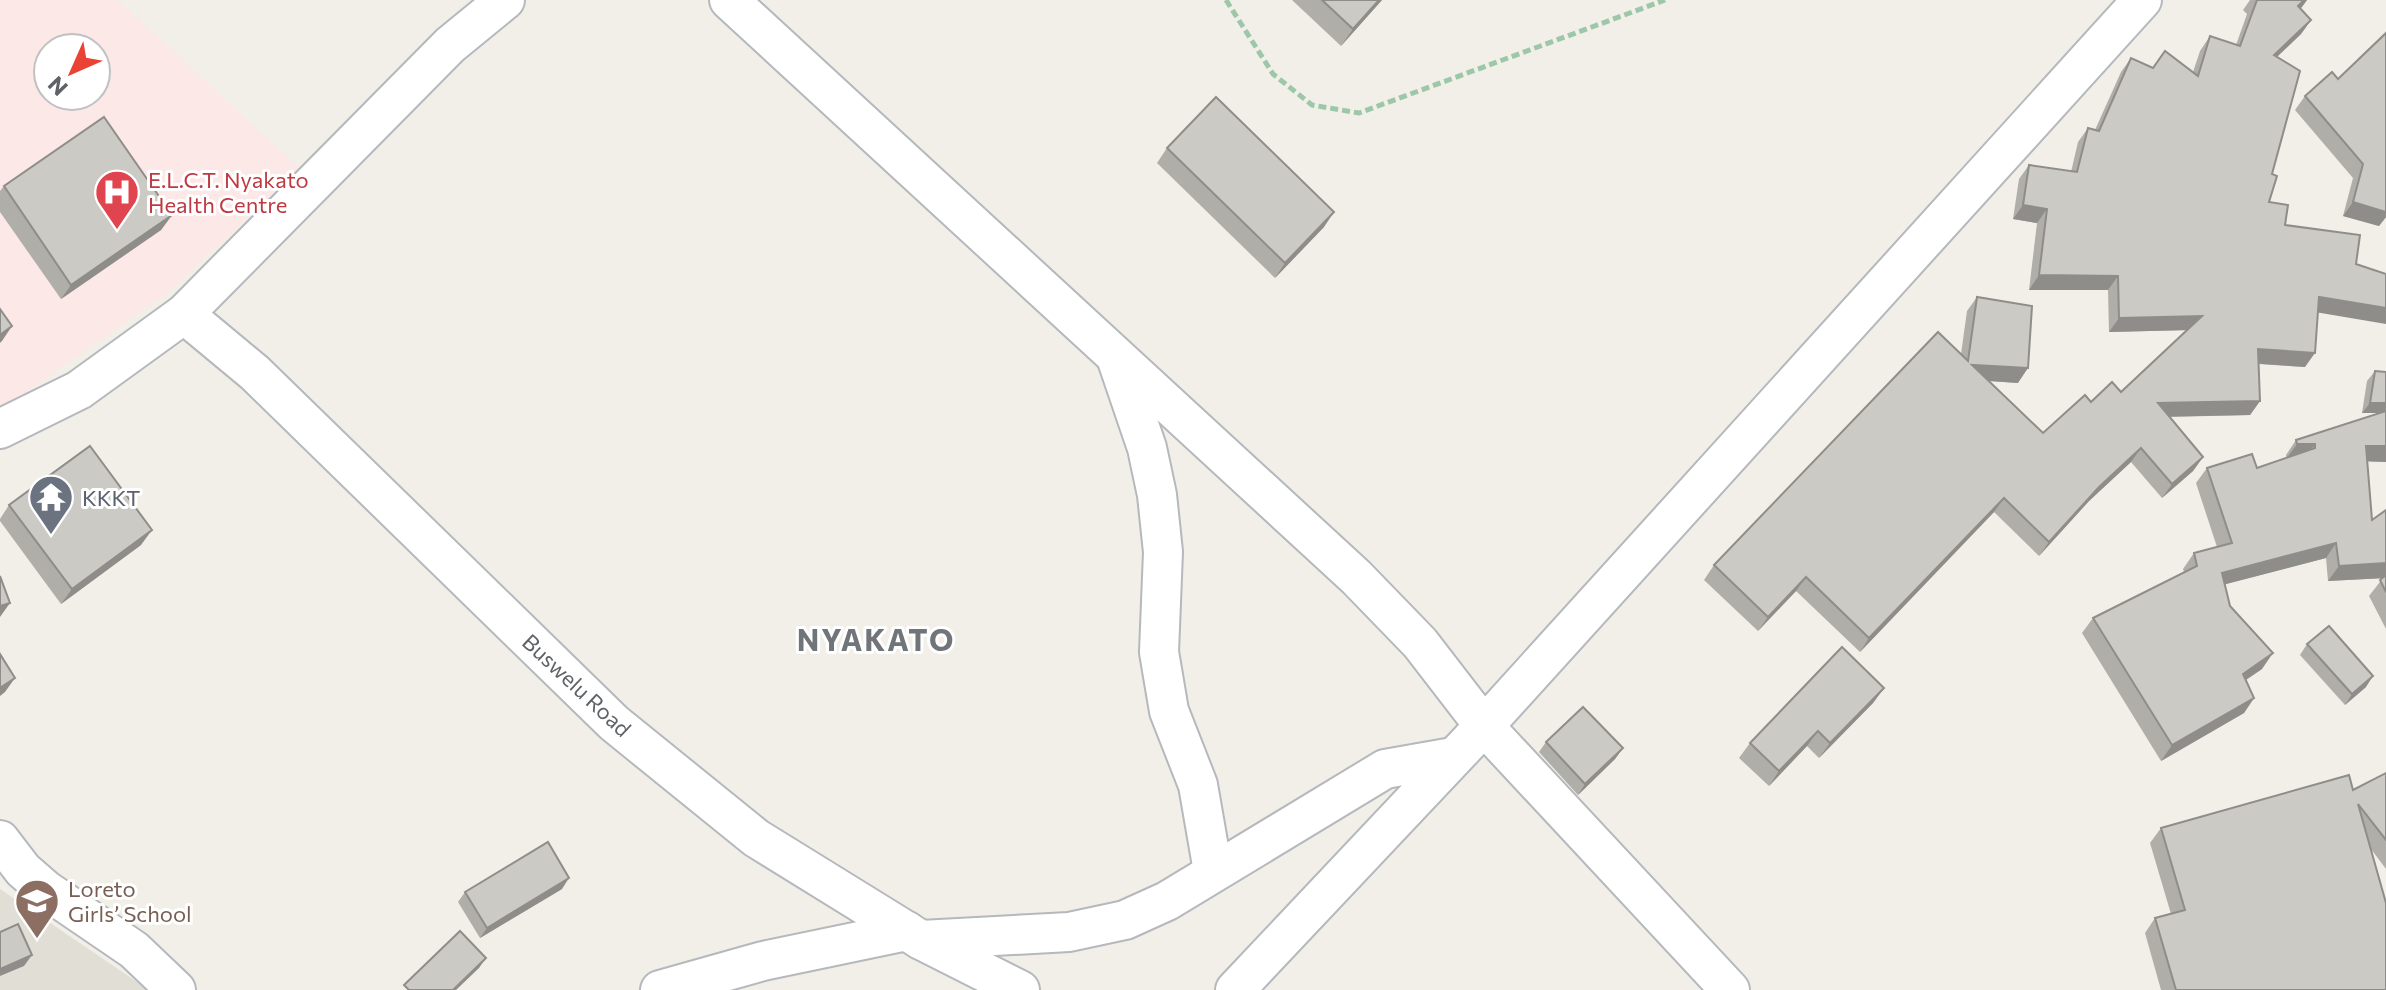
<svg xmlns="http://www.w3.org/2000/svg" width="2386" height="990" font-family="Commissioner,sans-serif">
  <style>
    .education { fill: #e1ded6 }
    .medical { fill: #fce8e6; fill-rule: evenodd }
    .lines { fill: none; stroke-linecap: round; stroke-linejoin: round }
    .minor-casing { stroke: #b5b8bc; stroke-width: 42 }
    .path { stroke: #9cc7a9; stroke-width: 5; stroke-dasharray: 8 4; stroke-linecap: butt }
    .minor { stroke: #fff; stroke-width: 38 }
    .wall { fill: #afaea9 }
    .shaded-wall { fill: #8f8d8a }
    .building { fill: #cccac5; stroke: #8f8d8a; stroke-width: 2 }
    .labels { text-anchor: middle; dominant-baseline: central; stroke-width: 6; stroke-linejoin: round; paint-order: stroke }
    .health-label { font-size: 22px; fill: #be3a42; stroke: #fff; text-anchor: start }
    .worship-label { font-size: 22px; fill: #5b616d; stroke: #fff; text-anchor: start }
    .street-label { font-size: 22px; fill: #5f6368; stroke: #fff }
    .education-label { font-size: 22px; fill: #785e54; stroke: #fff; text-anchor: start }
    .district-label { font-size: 30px; font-weight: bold; letter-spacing: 2px; fill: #70757a; stroke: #fff }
  </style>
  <rect width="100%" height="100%" fill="#f1efe8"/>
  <!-- education -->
  <polygon class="education" points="0,889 149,990 0,990"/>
  <!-- medical -->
  <path class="medical" d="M0 0H118L300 169 167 293 0 410ZM48 48H96V96H48Z"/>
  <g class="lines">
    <!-- minor casing -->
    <g class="minor-casing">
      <g id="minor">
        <polyline points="729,0 1356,577 1420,643 1484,726 1730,990"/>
        <polyline points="184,314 255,373 614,723 756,838 921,940 1020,990"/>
        <polyline points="1117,360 1147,448 1157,495 1163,552 1159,652 1169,711 1198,785 1213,871"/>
        <polyline points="0,429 79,390 184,314 450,45 505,0"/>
        <polyline points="0,840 23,870 46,890 134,950 176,990"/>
        <polyline points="921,940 1069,932 1125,920 1167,901 1385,769 1453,757"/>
        <polyline points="660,990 763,961 907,931"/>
        <polyline points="1235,990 1484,726 2142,0"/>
      </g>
    </g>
    <!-- path -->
    <polyline class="path" points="1226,0 1273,74 1312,105 1359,113 1665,0"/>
    <!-- minor -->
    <use href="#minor" class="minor"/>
  </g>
  <!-- wall -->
  <g class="wall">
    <polygon points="1292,0 1382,0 1341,46"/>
    <polygon points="2250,0 2307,0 2300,9 2311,20 2301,34 2277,57 2272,174 2269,202 2285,225 2318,313 2305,367 2259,364 2260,401 2250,415 2169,417 2203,457 2193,471 2162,498 2131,462 2089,501 2039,556 1994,512 1860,652 1796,591 1758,631 1704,580 1714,565 1961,354 1967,311 1977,297 2018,383 1988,381 2043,433 2091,402 2121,392 2187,330 2109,332 2108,290 2029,290 2037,223 2013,219 2019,179 2029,165 2071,172 2078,142 2088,128 2095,130 2121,72 2131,58 2153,68 2193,72 2200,51 2210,36 2236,45 2247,14 2243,10"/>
    <polygon points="2386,33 2386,217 2379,226 2343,216 2353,178 2295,110 2305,96 2338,79"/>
    <polygon points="1167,148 1324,227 1275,278 1157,163"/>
    <polygon points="4,186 172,215 161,230 61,299 0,212 0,191"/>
    <polygon points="2375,371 2386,372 2386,462 2367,461 2372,520 2386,510 2386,629 2369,596 2383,578 2328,581 2326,558 2225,584 2230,606 2262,669 2246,680 2254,698 2244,713 2161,761 2082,633 2093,618 2184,572 2183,569 2194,553 2217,547 2196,483 2207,468 2257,468 2286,458 2286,455 2296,440 2380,413 2362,413 2367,381"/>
    <polygon points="9,505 141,545 61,604 0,521 0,519"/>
    <polygon points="2307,644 2366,687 2345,705 2300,655"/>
    <polygon points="1884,688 1873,703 1819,758 1807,746 1769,786 1739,758 1750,743"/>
    <polygon points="1546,742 1623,748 1615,759 1578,795 1539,752"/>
    <polygon points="2386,773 2386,869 2371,849 2386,990 2161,990 2145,933 2155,918 2171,914 2150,843 2161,828 2353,790"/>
    <polygon points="562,889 480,938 458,902 465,892"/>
  </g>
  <!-- shaded-wall -->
  <g class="shaded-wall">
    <polygon points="1379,0 1382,0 1341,46 1353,29"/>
    <polygon points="2304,0 2307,0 2302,7 2288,20 2298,6"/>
    <polygon points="2311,20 2301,34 2264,69 2274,55"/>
    <polygon points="2353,202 2386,212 2386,217 2379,226 2343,216"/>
    <polygon points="2023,205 2047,209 2037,223 2013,219"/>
    <polygon points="1334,212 1324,227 1275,278 1285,263"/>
    <polygon points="172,215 161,230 61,299 71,285"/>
    <polygon points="2039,275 2118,276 2108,290 2029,290"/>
    <polygon points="2319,297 2386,308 2386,324 2309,311"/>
    <polygon points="2202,316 2192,330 2109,332 2119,318"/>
    <polygon points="12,326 2,341 0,343 0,335"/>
    <polygon points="2258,349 2315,353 2305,367 2248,363"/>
    <polygon points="1972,365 2028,368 2018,383 1962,379"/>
    <polygon points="2260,401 2250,415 2148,417 2158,403"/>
    <polygon points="2370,403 2386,403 2386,413 2362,413"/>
    <polygon points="2297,444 2315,444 2304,460 2286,459"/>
    <polygon points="2366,446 2386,446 2386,462 2355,461"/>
    <polygon points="2141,448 2131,462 2089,501 2039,556 2049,542 2099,487"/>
    <polygon points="2203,457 2193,471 2162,498 2172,484"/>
    <polygon points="2004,498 1994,512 1860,652 1869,638"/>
    <polygon points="152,530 141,545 61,604 72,589"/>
    <polygon points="2336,543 2326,558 2211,588 2222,573"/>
    <polygon points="2386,563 2386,578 2328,581 2339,566"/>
    <polygon points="1806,577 1796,591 1758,631 1768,617"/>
    <polygon points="10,603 0,617 0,606"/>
    <polygon points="2273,653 2262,669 2232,689 2243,674"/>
    <polygon points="2373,676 2366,687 2345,705 2352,694"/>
    <polygon points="15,678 5,692 0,696 0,688"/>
    <polygon points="1884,688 1873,703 1819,758 1830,743"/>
    <polygon points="2254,698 2244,713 2161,761 2172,745"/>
    <polygon points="1818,731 1807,746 1769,786 1779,771"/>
    <polygon points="1623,748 1615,759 1578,795 1585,784"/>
    <polygon points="569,878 562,889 480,938 487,928"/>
    <polygon points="32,955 24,966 0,976 0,969"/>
    <polygon points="486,958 479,968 456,990 453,990"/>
  </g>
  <!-- building -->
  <g class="building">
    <polygon points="1322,0 1379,0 1353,29"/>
    <polygon points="2257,0 2304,0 2298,6 2311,20 2274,55 2300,71 2272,174 2277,176 2269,202 2288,205 2285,225 2360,235 2356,264 2386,274 2386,308 2319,297 2315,353 2258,349 2260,401 2158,403 2203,457 2172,484 2141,448 2099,487 2049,542 2004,498 1869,638 1806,577 1768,617 1714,565 1938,332 1968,361 1977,297 2032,306 2028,368 1972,365 2043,433 2085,395 2091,402 2112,382 2121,392 2202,316 2119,318 2118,276 2039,275 2047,209 2023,205 2029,165 2077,172 2088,128 2099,131 2131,58 2153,68 2165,51 2198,76 2210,36 2240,46"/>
    <polygon points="2386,33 2386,212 2353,202 2363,164 2305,96 2332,72 2338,79"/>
    <polygon points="1216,97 1334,212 1285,263 1167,148"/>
    <polygon points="104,117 172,215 71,285 4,186"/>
    <polygon points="0,309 12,326 0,335"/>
    <polygon points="2375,371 2386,372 2386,403 2370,403"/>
    <polygon points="2386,411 2386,446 2366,446 2372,520 2386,510 2386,563 2339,566 2336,543 2222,573 2230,606 2273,653 2243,674 2254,698 2172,745 2093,618 2197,566 2194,553 2232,543 2207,468 2252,454 2257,468 2315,448 2315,444 2297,444 2296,440"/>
    <polygon points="90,446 152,530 72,589 9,505"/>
    <polygon points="2386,575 2386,592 2380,580"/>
    <polygon points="0,576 10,603 0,606"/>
    <polygon points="2329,626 2373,676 2352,694 2307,644"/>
    <polygon points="1842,647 1884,688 1830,743 1818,731 1779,771 1750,743"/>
    <polygon points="0,654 15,678 0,688"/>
    <polygon points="1583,707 1623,748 1585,784 1546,742"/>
    <polygon points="2386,773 2386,840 2358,804 2386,903 2386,990 2176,990 2155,918 2185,910 2161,828 2349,775 2353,790"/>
    <polygon points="548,842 569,878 487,928 465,892"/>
    <polygon points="18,924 32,955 0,969 0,932"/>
    <polygon points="460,931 486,958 453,990 409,990 404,985"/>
  </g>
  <!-- icons -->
  <defs>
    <g id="hospital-pin" transform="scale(2.3)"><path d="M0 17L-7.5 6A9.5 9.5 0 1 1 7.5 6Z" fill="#e0444e" stroke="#fff"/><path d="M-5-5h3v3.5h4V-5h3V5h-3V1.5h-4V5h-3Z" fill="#fff"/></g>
    <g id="temple-pin" transform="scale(2.3)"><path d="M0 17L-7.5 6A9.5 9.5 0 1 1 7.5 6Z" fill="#6b7280" stroke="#fff"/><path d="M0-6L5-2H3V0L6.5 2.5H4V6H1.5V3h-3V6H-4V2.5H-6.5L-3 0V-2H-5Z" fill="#fff"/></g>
    <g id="school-pin" transform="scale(2.3)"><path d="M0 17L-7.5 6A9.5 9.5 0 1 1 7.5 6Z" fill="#8d6e63" stroke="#fff"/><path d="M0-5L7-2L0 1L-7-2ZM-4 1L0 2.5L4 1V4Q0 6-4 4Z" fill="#fff"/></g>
  </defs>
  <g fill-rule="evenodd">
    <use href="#hospital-pin" x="117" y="192"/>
    <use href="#temple-pin" x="51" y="497"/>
    <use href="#school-pin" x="37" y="901"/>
  </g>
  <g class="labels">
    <!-- health labels -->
    <g class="health-label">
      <text x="148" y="179">E.L.C.T. Nyakato<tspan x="148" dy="25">Health Centre</tspan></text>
    </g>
    <!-- worship labels -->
    <g class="worship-label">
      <text x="82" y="497">KKKT</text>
    </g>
    <!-- street labels -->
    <g class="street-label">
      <text transform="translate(577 685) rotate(43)">Buswelu Road</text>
    </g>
    <!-- education labels -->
    <g class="education-label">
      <text x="68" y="888">Loreto<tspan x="68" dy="25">Girls’ School</tspan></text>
    </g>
    <!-- district labels -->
    <g class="district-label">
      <text x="876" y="638">NYAKATO</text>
    </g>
  </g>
  <!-- north arrow -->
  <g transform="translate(72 72) rotate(225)"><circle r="38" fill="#ffffff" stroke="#bfc1c3" stroke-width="2"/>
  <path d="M0-6L14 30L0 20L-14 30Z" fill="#ea4335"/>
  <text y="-12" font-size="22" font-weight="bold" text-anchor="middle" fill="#5f6368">N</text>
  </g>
</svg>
